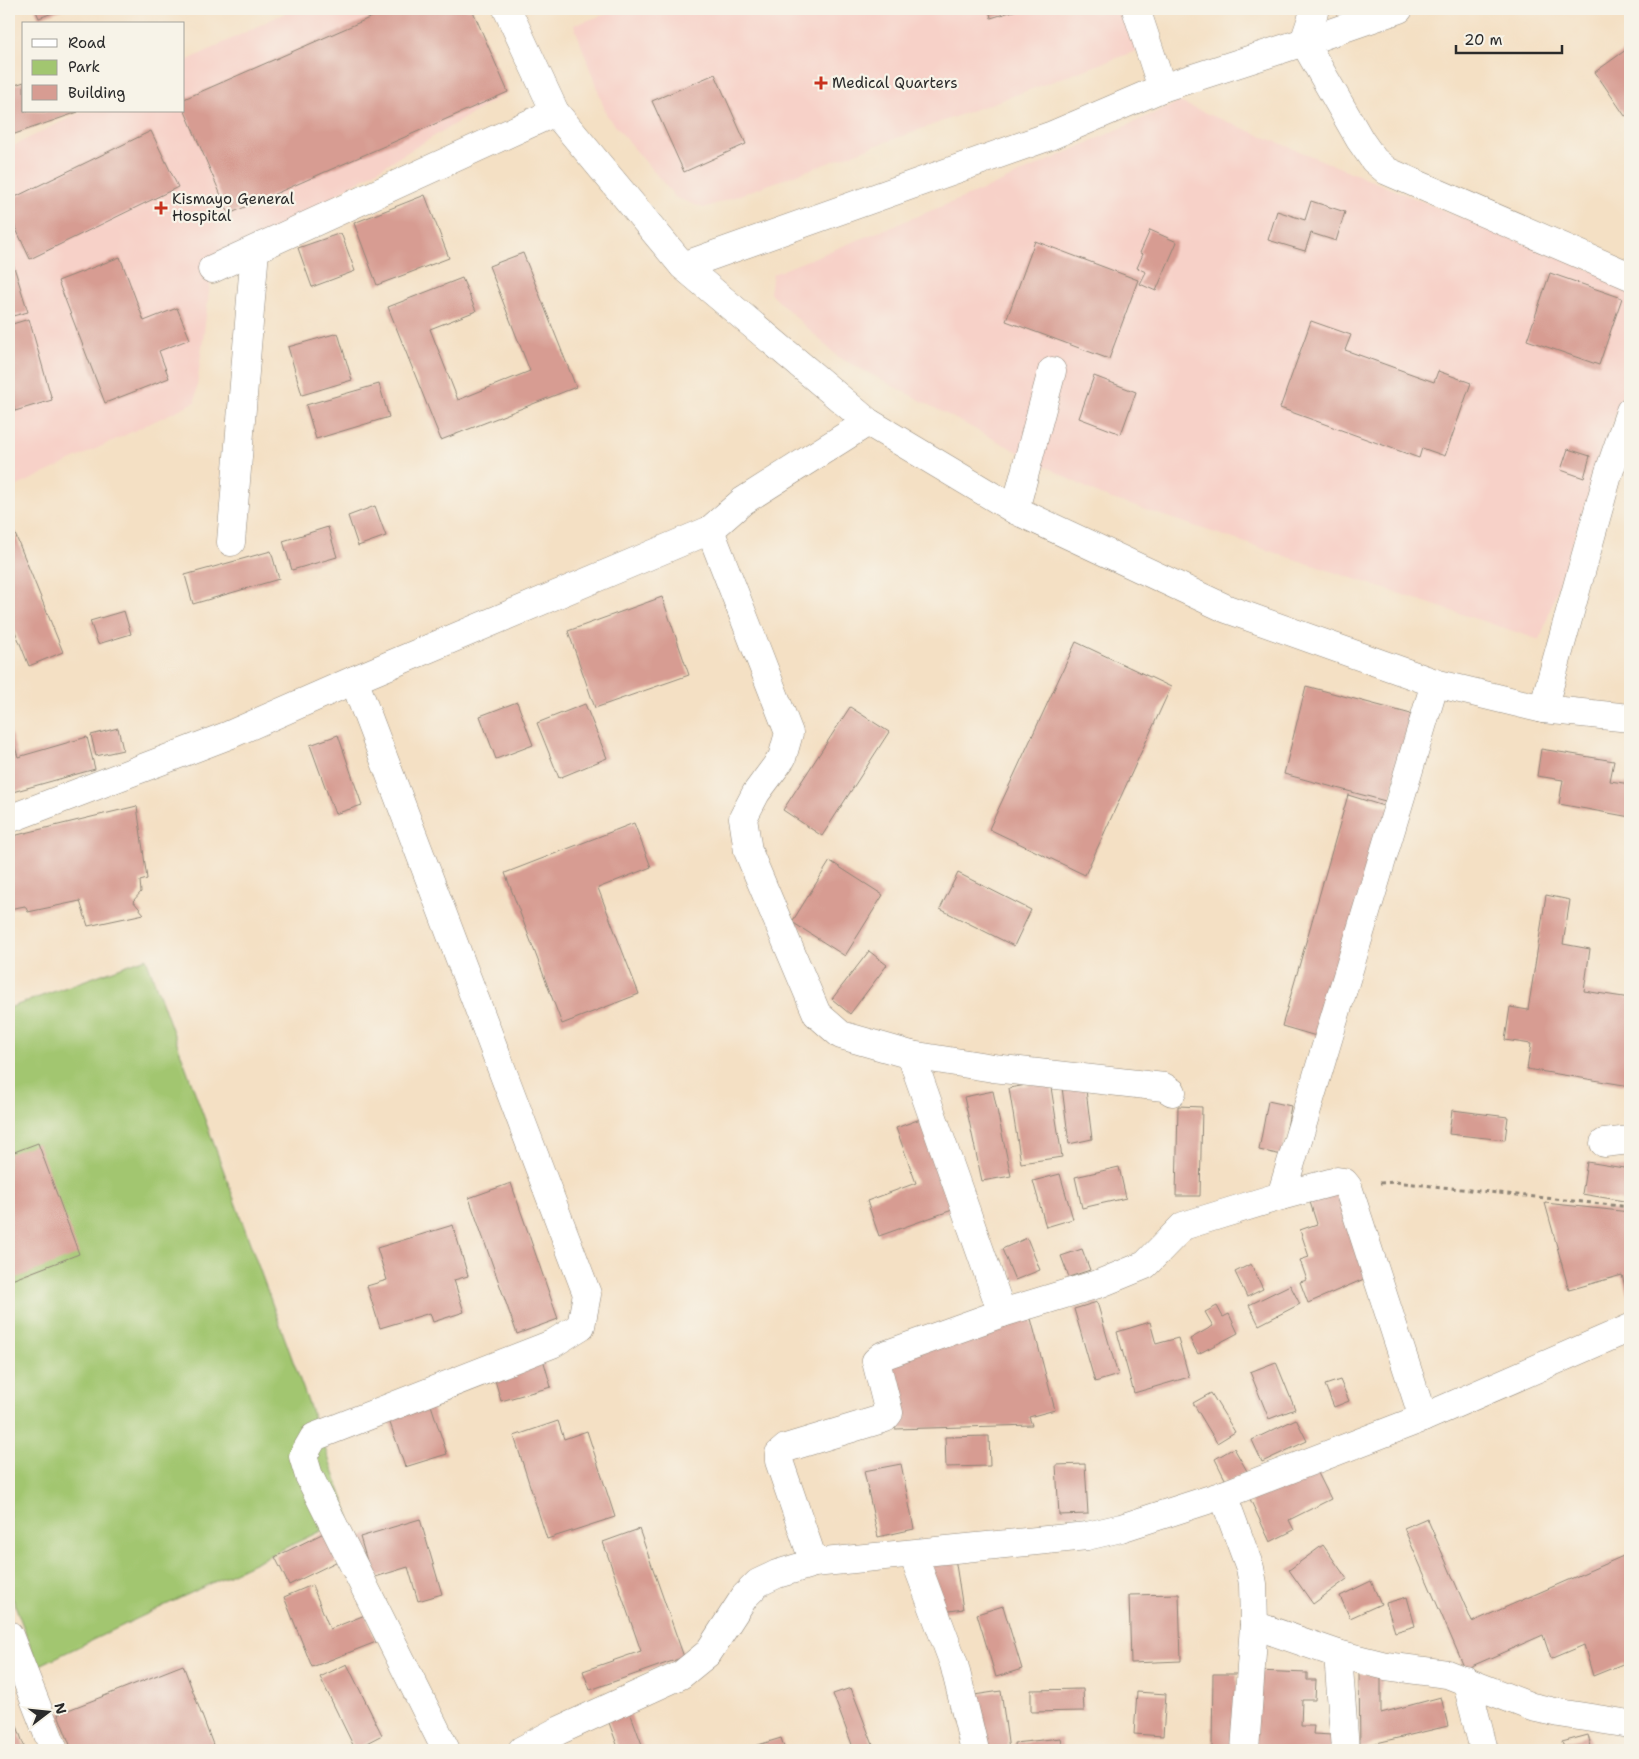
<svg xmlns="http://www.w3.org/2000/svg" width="1639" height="1759" font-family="'Shantell Sans',sans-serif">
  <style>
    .built { fill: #f7d1c8 }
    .green { fill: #a2c670; stroke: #66784e }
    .building { fill: #d79c92 }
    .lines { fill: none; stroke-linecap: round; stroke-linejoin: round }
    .minor-casing { stroke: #908678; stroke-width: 29 }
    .tertiary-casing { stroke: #908678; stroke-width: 29 }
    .primary-casing { stroke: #908678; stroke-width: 29 }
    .path { stroke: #908678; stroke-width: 3; stroke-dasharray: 4 4; stroke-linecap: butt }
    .minor { stroke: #fff; stroke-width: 28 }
    .tertiary { stroke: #fff; stroke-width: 28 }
    .primary { stroke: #fff; stroke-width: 28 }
    .poi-dot { fill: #c8321e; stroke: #f7f3e8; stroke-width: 2 }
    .labels { text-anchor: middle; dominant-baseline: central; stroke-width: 4.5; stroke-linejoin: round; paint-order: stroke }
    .poi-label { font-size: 15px; fill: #2b2b2b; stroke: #f7f3e8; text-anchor: start }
  </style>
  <rect width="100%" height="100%" fill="#f7f3e8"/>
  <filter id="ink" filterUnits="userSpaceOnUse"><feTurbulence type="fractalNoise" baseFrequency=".02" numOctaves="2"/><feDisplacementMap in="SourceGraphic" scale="10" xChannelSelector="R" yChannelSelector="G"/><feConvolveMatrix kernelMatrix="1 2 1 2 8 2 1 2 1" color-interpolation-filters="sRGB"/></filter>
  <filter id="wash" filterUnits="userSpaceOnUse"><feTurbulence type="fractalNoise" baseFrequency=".0096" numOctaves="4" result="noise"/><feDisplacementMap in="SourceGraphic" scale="20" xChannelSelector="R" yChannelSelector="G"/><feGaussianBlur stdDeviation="1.12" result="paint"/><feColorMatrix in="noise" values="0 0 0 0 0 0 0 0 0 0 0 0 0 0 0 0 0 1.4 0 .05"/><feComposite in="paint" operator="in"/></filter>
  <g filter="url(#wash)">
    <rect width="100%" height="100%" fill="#f4e0c4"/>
    <!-- built -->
    <g class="built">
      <polygon points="293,9 470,9 508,92 212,269 195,402 9,490 9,148 83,111 184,111 184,62"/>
      <polygon points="621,9 1122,9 1139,50 704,208 676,198 607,116 574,25"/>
      <polygon points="1179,102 1630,286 1630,371 1540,640 1100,495 838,357 770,293 773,274 990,187"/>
    </g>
    <!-- green -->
    <polygon class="green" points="146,958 350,1517 38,1666 9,1589 9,1008"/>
    <g id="blocks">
      <!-- building -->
      <g class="building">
        <polygon points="35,9 63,9 39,18"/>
        <polygon points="390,9 472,9 508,92 229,214 184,109 184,99"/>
        <polygon points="989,9 1020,9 991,18"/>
        <polygon points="1630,47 1630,113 1625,116 1595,72"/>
        <polygon points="715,74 746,144 684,172 652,101"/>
        <polygon points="24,82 24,111 78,112 9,136 9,87"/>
        <polygon points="151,131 178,187 30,259 9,214 9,200"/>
        <polygon points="425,195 449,258 377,285 354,223"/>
        <polygon points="1311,201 1345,212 1336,241 1311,233 1305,251 1268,240 1277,211 1305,220"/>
        <polygon points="1150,230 1177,242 1156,291 1140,284 1146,272 1137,268 1143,254 1140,253"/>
        <polygon points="341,233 355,271 312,287 298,248"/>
        <polygon points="1035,241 1138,280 1109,359 1006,321"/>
        <polygon points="9,251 28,312 9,317"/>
        <polygon points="523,253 576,387 441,440 388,307 462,278 476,311 430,329 458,400 530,371 489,266"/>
        <polygon points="120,257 144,321 177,308 190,339 159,351 169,378 105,403 58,281"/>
        <polygon points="1550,273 1622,298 1599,365 1527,340"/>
        <polygon points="29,319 52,400 15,411 9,390 9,325"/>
        <polygon points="1311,321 1351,335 1345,350 1434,382 1438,371 1471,383 1445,456 1422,448 1419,458 1280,408"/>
        <polygon points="338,333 352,380 302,395 288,347"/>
        <polygon points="1094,376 1136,392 1121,434 1079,418"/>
        <polygon points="379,384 389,417 316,439 306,405"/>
        <polygon points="1568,449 1590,456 1584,478 1561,470"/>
        <polygon points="375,506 386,536 358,546 348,516"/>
        <polygon points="9,519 63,652 29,666 9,616"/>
        <polygon points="328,527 337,557 292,570 283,541"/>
        <polygon points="271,551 279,579 193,604 185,575"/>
        <polygon points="662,597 689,675 595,708 568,631"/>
        <polygon points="124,611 131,634 98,644 90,621"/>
        <polygon points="1076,642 1171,687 1085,875 989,829"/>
        <polygon points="1306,686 1411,714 1389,802 1284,774"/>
        <polygon points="517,702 533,745 496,759 480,716"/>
        <polygon points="585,704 607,758 559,778 537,723"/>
        <polygon points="850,707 889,732 822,836 783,810"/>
        <polygon points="9,727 18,757 87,737 95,769 9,793"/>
        <polygon points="118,728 123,750 96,756 91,735"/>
        <polygon points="338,735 362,805 335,814 310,745"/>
        <polygon points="1541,749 1614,761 1610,781 1630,784 1630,817 1559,804 1563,780 1537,776"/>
        <polygon points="1348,795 1390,808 1323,1038 1282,1026"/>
        <polygon points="137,806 147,879 140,881 141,892 133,901 144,914 88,926 80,901 28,912 25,906 9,909 9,841 17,835"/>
        <polygon points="634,823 651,867 598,888 639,994 562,1024 505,873"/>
        <polygon points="830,861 883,895 845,956 792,922"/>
        <polygon points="958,873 1031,910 1014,946 940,909"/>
        <polygon points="1546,895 1570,900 1563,944 1590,949 1584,991 1630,998 1630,1086 1527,1069 1531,1044 1505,1040 1510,1007 1528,1010"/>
        <polygon points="869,951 887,965 850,1014 832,999"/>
        <polygon points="1050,1081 1062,1157 1021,1163 1009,1088"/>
        <polygon points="1062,1087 1086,1090 1092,1139 1069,1144"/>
        <polygon points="993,1091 1011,1176 982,1181 964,1097"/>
        <polygon points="1268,1101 1291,1106 1282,1155 1259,1150"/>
        <polygon points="1178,1106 1202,1107 1200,1196 1176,1196"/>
        <polygon points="1452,1110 1508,1117 1505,1140 1449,1134"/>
        <polygon points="923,1118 955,1209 879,1236 867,1201 916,1183 896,1128"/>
        <polygon points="38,1143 79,1254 9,1281 9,1154"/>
        <polygon points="1587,1162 1630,1169 1630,1202 1582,1194"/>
        <polygon points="1119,1167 1126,1198 1082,1208 1075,1177"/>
        <polygon points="1060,1174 1073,1219 1046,1227 1033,1181"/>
        <polygon points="511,1183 558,1319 517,1334 469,1198"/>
        <polygon points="1341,1187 1371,1276 1308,1303 1300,1282 1307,1280 1300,1260 1309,1257 1300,1230 1317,1224 1309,1199"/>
        <polygon points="1545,1203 1630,1212 1630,1293 1627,1294 1622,1275 1569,1290"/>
        <polygon points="453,1225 468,1276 454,1280 464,1312 433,1322 430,1313 380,1328 367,1286 387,1280 377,1248"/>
        <polygon points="1027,1238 1040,1270 1015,1280 1002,1249"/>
        <polygon points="1082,1249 1090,1270 1069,1277 1061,1256"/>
        <polygon points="1251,1264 1263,1289 1247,1297 1235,1272"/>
        <polygon points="1290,1285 1300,1304 1259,1325 1249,1305"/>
        <polygon points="1097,1302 1118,1375 1095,1382 1074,1309"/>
        <polygon points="1217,1306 1223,1317 1229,1314 1238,1333 1198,1354 1190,1339 1213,1326 1205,1312"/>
        <polygon points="1029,1311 1055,1410 1029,1417 1032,1425 895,1429 875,1349"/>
        <polygon points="1150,1322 1156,1344 1178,1338 1189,1377 1134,1393 1117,1332"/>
        <polygon points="543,1359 551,1387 501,1401 493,1373"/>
        <polygon points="1276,1362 1295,1409 1269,1419 1250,1372"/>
        <polygon points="1340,1380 1349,1401 1334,1407 1325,1385"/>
        <polygon points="1211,1393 1235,1432 1217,1443 1193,1403"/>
        <polygon points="429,1399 447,1454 405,1467 387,1414"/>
        <polygon points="1296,1419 1307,1441 1262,1462 1252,1440"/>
        <polygon points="558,1421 564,1439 587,1431 615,1517 547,1539 514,1436"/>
        <polygon points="989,1436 990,1466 946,1467 945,1437"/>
        <polygon points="1234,1448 1247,1471 1227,1483 1215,1459"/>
        <polygon points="901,1464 914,1529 878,1537 864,1471"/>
        <polygon points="1085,1464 1088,1514 1059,1515 1056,1465"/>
        <polygon points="1315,1467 1331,1499 1289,1520 1294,1530 1270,1542 1250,1499"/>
        <polygon points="1427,1518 1472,1622 1630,1553 1630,1661 1593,1676 1584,1645 1551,1659 1543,1635 1465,1669 1404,1528"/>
        <polygon points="420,1519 442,1594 418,1601 408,1567 372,1578 360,1537"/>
        <polygon points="639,1529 684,1657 590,1690 583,1671 641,1651 603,1542"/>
        <polygon points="330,1530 344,1558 289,1585 275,1557"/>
        <polygon points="1323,1545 1347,1579 1313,1604 1289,1570"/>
        <polygon points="955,1558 963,1609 937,1613 930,1562"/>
        <polygon points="1371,1581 1381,1604 1350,1618 1340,1596"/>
        <polygon points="312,1585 330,1629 365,1615 376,1642 312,1667 284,1597"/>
        <polygon points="1179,1594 1181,1661 1131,1663 1129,1595"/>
        <polygon points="1407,1597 1415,1626 1395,1632 1386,1603"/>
        <polygon points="1003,1606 1022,1669 996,1677 977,1614"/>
        <polygon points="347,1664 382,1735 355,1749 320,1677"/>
        <polygon points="183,1665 215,1750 72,1750 58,1714"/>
        <polygon points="1257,1671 1307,1673 1307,1680 1316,1680 1315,1700 1302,1700 1301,1726 1314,1726 1313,1734 1332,1735 1332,1750 1255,1750"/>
        <polygon points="1359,1673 1381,1676 1381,1713 1441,1697 1448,1726 1360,1747"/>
        <polygon points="1213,1674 1237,1674 1236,1749 1212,1748"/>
        <polygon points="851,1688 875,1750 854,1750 833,1694"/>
        <polygon points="1083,1689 1084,1711 1031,1712 1031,1690"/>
        <polygon points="1001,1691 1009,1750 981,1750 974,1695"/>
        <polygon points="1137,1692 1166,1694 1163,1736 1134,1734"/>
        <polygon points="9,1703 24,1746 12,1750 9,1750"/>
        <polygon points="630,1712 644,1750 619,1750 608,1720"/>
        <polygon points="1588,1735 1592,1750 1565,1750 1562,1742"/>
        <polygon points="781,1738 785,1750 756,1750 755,1746"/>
        <polygon points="1061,1738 1063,1750 1015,1750 1014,1743"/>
      </g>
    </g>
  </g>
  <g filter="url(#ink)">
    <use href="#blocks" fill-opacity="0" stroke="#908678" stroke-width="1"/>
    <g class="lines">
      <!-- minor casing -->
      <g class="minor-casing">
        <g id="minor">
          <polyline points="1136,9 1162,88"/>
          <polyline points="1315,9 1304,42 1360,140 1374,160 1387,171 1630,276"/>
          <polyline points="683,266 1050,136 1162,88 1304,42 1399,9"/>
          <polyline points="212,269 555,112"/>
          <polyline points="1015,510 1052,371"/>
          <polyline points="710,530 789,733 782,758 756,793 743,818 748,851 817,1014 841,1035 911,1055 993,1068 1164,1087 1172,1092"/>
          <polyline points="231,542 255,250"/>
          <polyline points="354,680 587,1294 581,1326 552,1344 314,1437 303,1456 309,1476 446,1750"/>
          <polyline points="1543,709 1608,475 1630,411"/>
          <polyline points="9,819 229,735 354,680 710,530 743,501 868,422"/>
          <polyline points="911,1055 1002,1313"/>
          <polyline points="1604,1143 1630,1140"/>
          <polyline points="1281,1196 1435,683"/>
          <polyline points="1223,1495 1250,1568 1253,1584 1254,1625 1245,1750"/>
          <polyline points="913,1554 954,1664 975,1750"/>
          <polyline points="814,1563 779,1461 779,1454 786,1448 885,1418 889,1413 876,1361 882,1356 1002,1313 1101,1283 1145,1265 1183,1226 1281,1196 1337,1181 1344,1182 1348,1187 1423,1418"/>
          <polyline points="1254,1625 1338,1654 1386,1666 1447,1674 1532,1707 1559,1713 1630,1724"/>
          <polyline points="1338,1654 1345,1750"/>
          <polyline points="1466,1680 1484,1750"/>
          <polyline points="522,1750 558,1731 681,1675 708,1653 745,1596 758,1583 777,1574 814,1563 1087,1536 1121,1528 1223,1495 1423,1418 1630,1328"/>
        </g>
      </g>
      <!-- tertiary casing -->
      <g class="tertiary-casing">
        <polyline id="tertiary" points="9,1635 54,1750"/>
      </g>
      <!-- primary casing -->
      <g class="primary-casing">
        <polyline id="primary" points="507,9 555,112 683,266 868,422 1015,510 1227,609 1435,683 1543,709 1630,718"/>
      </g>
      <!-- path -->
      <polyline class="path" points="1380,1183 1395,1182 1630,1207"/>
      <!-- minor -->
      <use href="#minor" class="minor"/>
      <!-- tertiary -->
      <use href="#tertiary" class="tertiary"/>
      <!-- primary -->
      <use href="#primary" class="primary"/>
    </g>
  </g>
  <!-- markers -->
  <g class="poi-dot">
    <path d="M818.5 75.5h5v5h5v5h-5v5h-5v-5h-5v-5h5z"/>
    <path d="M158.5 200.5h5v5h5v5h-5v5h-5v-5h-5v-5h5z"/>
  </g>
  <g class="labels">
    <!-- poi labels -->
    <g class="poi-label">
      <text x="832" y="83">Medical Quarters</text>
      <text x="172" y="199">Kismayo General<tspan x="172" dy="17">Hospital</tspan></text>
    </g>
  </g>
  <!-- margin -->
  <rect width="1639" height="1759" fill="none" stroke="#f7f3e8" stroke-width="30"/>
  <!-- legend -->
  <rect x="22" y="22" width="162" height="90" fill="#f7f3e8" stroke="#a5a39c"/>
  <rect x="32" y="39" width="25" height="8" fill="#ffffff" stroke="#a5a39c"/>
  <text x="68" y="48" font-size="15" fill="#2b2b2b">Road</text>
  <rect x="32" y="60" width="25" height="15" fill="#a2c670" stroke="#a5a39c"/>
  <text x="68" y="72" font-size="15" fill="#2b2b2b">Park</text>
  <rect x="32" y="85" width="25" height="15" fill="#d79c92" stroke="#a5a39c"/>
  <text x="68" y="98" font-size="15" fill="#2b2b2b">Building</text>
  <!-- north arrow -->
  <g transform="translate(48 1712) rotate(74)" stroke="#f7f3e8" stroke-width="4" paint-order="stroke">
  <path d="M0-4L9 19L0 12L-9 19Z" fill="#2b2b2b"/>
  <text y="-8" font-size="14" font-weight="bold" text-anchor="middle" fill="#2b2b2b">N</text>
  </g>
  <!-- scale -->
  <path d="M1456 45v8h106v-8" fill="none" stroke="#2b2b2b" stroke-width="2.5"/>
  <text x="1464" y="45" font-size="15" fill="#2b2b2b" stroke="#f7f3e8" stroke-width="4" paint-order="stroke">20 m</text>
</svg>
